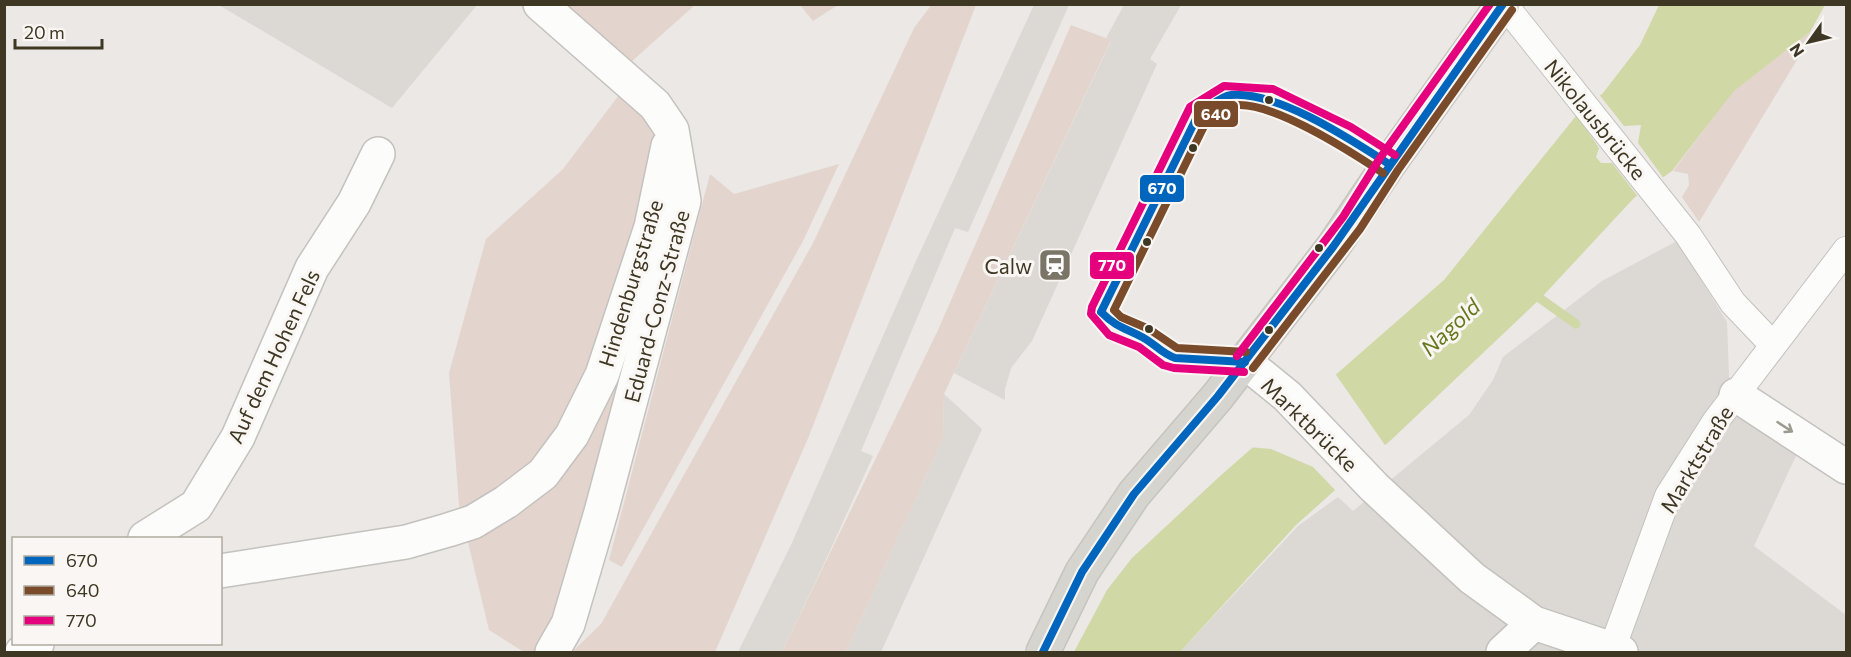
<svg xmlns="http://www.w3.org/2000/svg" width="1851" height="657" font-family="Commissioner,sans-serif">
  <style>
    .built { fill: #dcd8d3 }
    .green { fill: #e3d5ce }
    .water { fill: #d0d8a6 }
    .pier { fill: #ebe8e5 }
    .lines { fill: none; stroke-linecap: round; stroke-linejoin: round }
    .stream { stroke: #d0d8a6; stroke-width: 9 }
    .pedestrian-casing { stroke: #c4c2be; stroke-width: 28 }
    .minor-casing { stroke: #c4c2be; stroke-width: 36 }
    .primary-casing { stroke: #c6c4bd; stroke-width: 36 }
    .pedestrian { stroke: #fcfcfb; stroke-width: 26 }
    .minor { stroke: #fcfcfb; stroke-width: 33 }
    .primary { stroke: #d6d4ce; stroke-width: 33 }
    .bus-1-casing { stroke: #f9f6f3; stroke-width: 12 }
    .bus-2-casing { stroke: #f9f6f3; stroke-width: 12 }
    .bus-3-casing { stroke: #f9f6f3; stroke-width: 12 }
    .bus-1 { stroke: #0065bd; stroke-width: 8 }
    .bus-2 { stroke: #7a4b2a; stroke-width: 8 }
    .bus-3 { stroke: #e5007d; stroke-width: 8 }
    .oneway { stroke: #9d9a8f }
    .bus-dot { fill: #3e3723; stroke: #f9f6f3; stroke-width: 2 }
    .labels { text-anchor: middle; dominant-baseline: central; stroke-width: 6; stroke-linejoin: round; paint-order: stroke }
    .street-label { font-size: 21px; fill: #3e3723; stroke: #f9f6f3 }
    .poi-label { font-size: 21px; fill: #3e3723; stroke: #f9f6f3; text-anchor: end }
    .water-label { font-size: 22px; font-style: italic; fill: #67791d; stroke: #f9f6f3 }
    .line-badge { stroke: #f9f6f3; stroke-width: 2 }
    .badge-label { font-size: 16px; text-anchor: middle; font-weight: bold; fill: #fff }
  </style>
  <rect width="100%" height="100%" fill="#ebe8e5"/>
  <!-- built -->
  <g class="built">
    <polygon points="219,5 477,5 392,108"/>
    <polygon points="1034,5 1069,5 968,232 955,228 861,451 873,456 822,568 782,652 738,652 791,545 916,261"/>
    <polygon points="1124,5 1181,5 1150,59 1157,64 1032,341 1011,368 1005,389 1005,400 954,373 1111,41 1106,38"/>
    <polygon points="1677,241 1727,322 1729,377 1808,430 1754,546 1846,615 1846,652 1180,652 1298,526 1338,497 1353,511 1469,415 1493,380 1503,357 1602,281"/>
    <polygon points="944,394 982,429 881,652 846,652 943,438"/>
  </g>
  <!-- green -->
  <g class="green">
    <polygon points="932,4 976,5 809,436 715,652 572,652 601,624 813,243 914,28"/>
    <polygon points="561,5 695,5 631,62"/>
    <polygon points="800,5 838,5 813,21"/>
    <polygon points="1071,25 1111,40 944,394 943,438 846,652 782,652 938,330"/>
    <polygon points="1810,32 1812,35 1699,222 1682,197 1689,185 1688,174 1673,171 1734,90"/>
    <polygon points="619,95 663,131 592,372 621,382 564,611 540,652 524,652 489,630 459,505 449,373 486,239 563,169"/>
    <polygon points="839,164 803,241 622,567 609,560 710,174 734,194"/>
  </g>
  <!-- water -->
  <polygon class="water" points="1659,5 1825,5 1810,32 1734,91 1672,171 1634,198 1541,298 1391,440 1296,525 1180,652 1074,652 1107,590 1132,558 1219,477 1444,280 1576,116 1603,93 1640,45"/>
  <!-- pier -->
  <g class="pier">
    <polygon points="1598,93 1624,126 1641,125 1638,143 1665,180 1639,198 1612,163 1601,163 1596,157 1599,148 1575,113"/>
    <polygon points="1334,372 1387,448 1337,492 1313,467 1271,449 1248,447"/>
  </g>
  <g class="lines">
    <!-- stream -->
    <polyline class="stream" points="1531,292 1576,324"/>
    <!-- pedestrian casing -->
    <g class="pedestrian-casing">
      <g id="pedestrian">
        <polyline points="1504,4 1688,235 1733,303 1773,345"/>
        <polyline points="1612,649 1668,496 1715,422 1846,250"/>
      </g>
    </g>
    <!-- minor casing -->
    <g class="minor-casing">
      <g id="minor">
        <polyline points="540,4 655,105 672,130 684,201 601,512 568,624 552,652"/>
        <polyline points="1245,362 1287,396 1374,487 1472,578 1534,623 1621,652"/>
        <polyline points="1736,395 1846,467"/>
        <polyline points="145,538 196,506 238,437 312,268 354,203 378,154"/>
        <polyline points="220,571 406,542 448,530 473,522 506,502 543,474 572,435 602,375 651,227 668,146"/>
        <polyline points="22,652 37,644"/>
        <polyline points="1503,652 1534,623"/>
      </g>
    </g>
    <!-- primary casing -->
    <g class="primary-casing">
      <polyline id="primary" points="1043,652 1082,572 1134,494 1218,396 1333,247 1389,164 1503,4"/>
    </g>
    <!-- pedestrian -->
    <use href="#pedestrian" class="pedestrian"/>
    <!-- minor -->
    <use href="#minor" class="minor"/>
    <!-- primary -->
    <use href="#primary" class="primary"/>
    <!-- bus-1 casing -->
    <g class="bus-1-casing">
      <g id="bus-1">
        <path d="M1245 362 1175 358C1162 354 1154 343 1142 337 1125 328 1116 327 1101 312L1199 113C1208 108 1221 96 1231 95 1278 91 1350 139 1389 164"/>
        <polyline points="1043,652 1082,572 1134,494 1218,396 1333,247 1503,4"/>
      </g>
    </g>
    <!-- bus-2 casing -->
    <g class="bus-2-casing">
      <g id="bus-2">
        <path d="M1246 352 1177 348 1149 329 1121 317 1114 310 1207 120C1214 116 1223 108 1231 106 1267 97 1353 153 1383 173"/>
        <polyline points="1253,368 1360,229 1398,170 1512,10"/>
      </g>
    </g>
    <!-- bus-3 casing -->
    <g class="bus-3-casing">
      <g id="bus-3">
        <polyline points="1237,356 1343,217 1380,158 1490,4"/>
        <polyline points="1244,372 1174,368 1163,365 1139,347 1109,335 1091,314 1092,307 1190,107 1224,86 1273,89 1351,127 1395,155"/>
      </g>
    </g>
    <!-- bus-1 -->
    <use href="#bus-1" class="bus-1"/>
    <!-- bus-2 -->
    <use href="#bus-2" class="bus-2"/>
    <!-- bus-3 -->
    <use href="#bus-3" class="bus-3"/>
  </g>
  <!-- one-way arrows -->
  <defs><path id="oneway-shaft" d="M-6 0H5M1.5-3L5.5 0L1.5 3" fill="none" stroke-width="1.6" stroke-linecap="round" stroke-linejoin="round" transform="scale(1.5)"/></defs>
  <use class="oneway" href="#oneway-shaft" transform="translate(1785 427) rotate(33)"/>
  <!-- icons -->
  <defs>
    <g id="station-square" transform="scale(1.725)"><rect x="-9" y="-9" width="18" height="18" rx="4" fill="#7b7567" stroke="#f9f6f3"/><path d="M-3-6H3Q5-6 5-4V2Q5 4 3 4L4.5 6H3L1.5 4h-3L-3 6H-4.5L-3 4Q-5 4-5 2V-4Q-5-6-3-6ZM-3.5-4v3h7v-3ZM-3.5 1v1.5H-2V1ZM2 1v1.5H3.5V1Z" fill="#fff"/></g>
  </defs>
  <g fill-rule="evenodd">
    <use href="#station-square" x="1055" y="265"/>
  </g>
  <!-- markers -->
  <g class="bus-dot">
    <circle cx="1269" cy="100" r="5"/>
    <circle cx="1193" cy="148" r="5"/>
    <circle cx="1147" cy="242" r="5"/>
    <circle cx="1319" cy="248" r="5"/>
    <circle cx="1149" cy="329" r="5"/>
    <circle cx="1269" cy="330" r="5"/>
  </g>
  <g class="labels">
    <!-- street labels -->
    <g class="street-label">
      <text transform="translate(1596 119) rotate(51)">Nikolausbrücke</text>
      <text transform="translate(630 283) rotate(-73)">Hindenburgstraße</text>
      <text transform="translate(656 306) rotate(-75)">Eduard-Conz-Straße</text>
      <text transform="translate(273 356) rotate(-65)">Auf dem Hohen Fels</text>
      <text transform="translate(1310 424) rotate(44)">Marktbrücke</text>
      <text transform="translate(1696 459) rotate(-59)">Marktstraße</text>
    </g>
    <!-- poi labels -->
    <g class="poi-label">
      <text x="1032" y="265">Calw</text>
    </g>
    <!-- water labels -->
    <g class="water-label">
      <text transform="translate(1450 327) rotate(-43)">Nagold</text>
    </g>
  </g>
  <g class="line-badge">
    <rect x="1193" y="100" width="46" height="28" rx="6" fill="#7a4b2a"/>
    <rect x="1139" y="174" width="46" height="29" rx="6" fill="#0065bd"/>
    <rect x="1089" y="251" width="46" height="29" rx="6" fill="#e5007d"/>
  </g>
  <g class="badge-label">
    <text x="1216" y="120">640</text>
    <text x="1162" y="194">670</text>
    <text x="1112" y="271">770</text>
  </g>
  <!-- border -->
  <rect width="1851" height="657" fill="none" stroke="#3e3723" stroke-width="12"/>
  <!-- legend -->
  <rect x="12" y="537" width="210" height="108" fill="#f9f6f3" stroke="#aeaaa0" stroke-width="1.5"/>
  <rect x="24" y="556" width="30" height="9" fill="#0065bd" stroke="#aeaaa0" stroke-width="1.5"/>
  <text x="66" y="567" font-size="18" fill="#3e3723">670</text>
  <rect x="24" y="586" width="30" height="9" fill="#7a4b2a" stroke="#aeaaa0" stroke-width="1.5"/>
  <text x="66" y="597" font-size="18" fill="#3e3723">640</text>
  <rect x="24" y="616" width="30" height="9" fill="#e5007d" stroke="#aeaaa0" stroke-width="1.5"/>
  <text x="66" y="627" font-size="18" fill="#3e3723">770</text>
  <!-- north arrow -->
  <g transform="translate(1809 42) rotate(236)" stroke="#f9f6f3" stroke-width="4.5" paint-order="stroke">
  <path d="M0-4.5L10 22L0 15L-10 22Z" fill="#3e3723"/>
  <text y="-9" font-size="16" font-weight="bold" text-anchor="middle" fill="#3e3723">N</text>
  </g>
  <!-- scale -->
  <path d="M15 39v9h87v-9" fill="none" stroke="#3e3723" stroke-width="3"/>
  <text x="24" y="39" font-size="18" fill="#3e3723" stroke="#f9f6f3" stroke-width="4.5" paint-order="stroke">20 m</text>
</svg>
